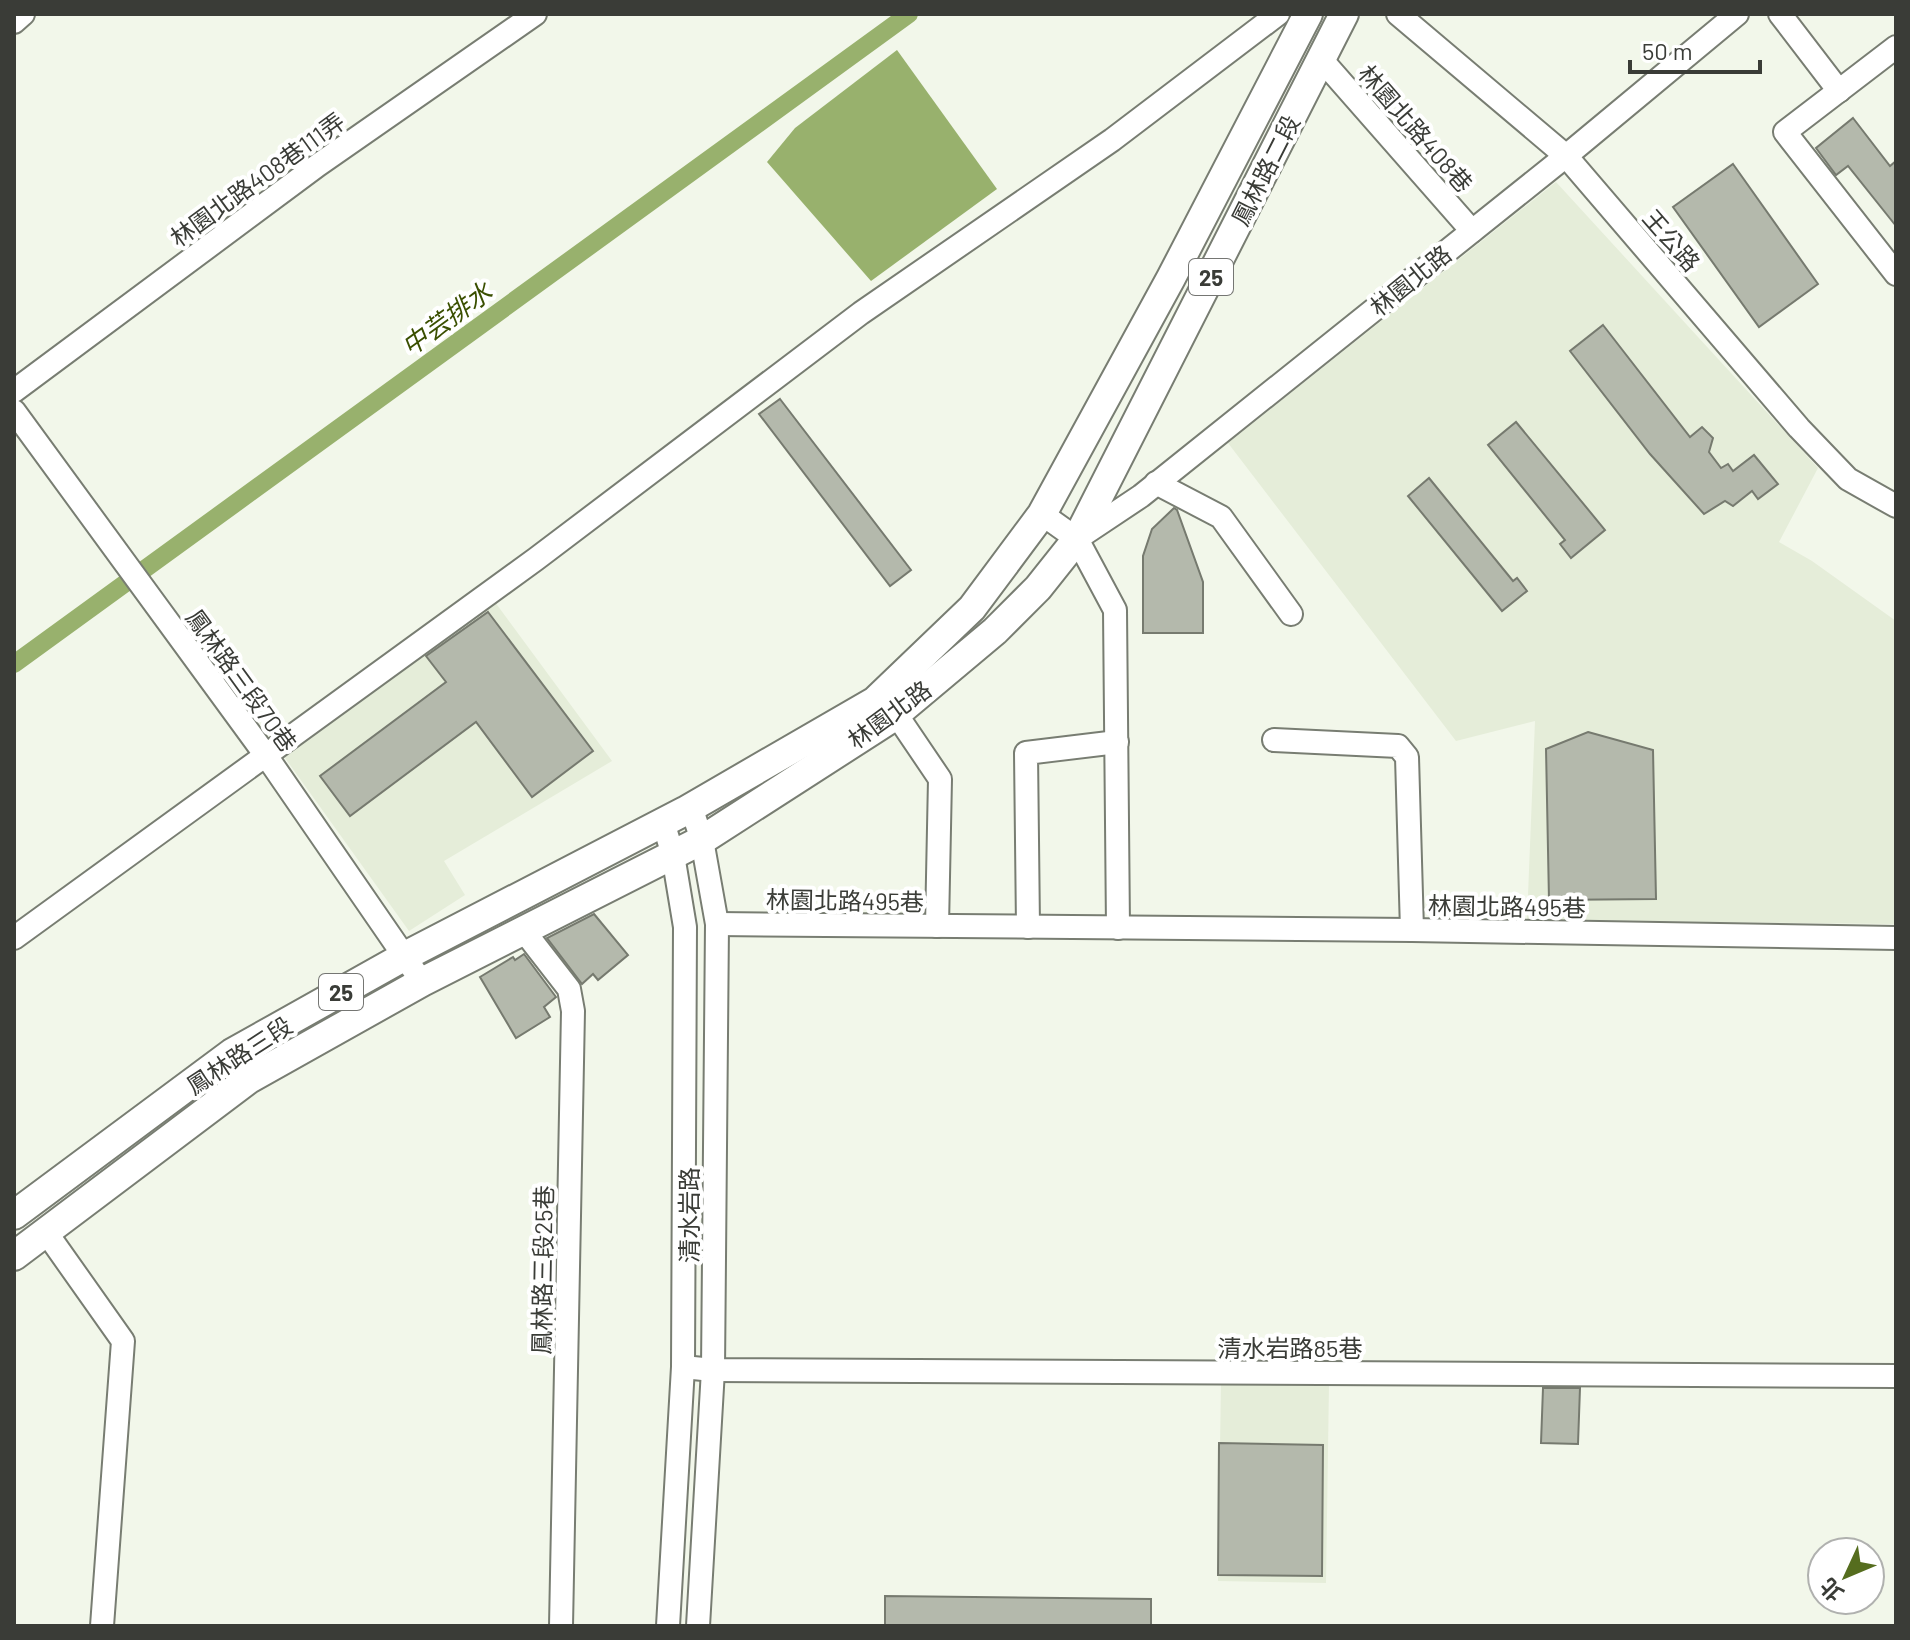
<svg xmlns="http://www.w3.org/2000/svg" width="1910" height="1640" font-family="Barlow,'Noto Sans TC',sans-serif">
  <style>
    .built { fill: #e5edd9 }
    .water { fill: #98b16d }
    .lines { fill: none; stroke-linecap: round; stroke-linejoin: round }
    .canal { stroke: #98b16d; stroke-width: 18 }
    .building { fill: #b4b9ac; stroke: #767a6f; stroke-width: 2 }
    .minor-casing { stroke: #787d72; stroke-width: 26 }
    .major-casing { stroke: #787d72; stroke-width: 32 }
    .minor { stroke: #fff; stroke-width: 22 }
    .major { stroke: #fff; stroke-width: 28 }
    .labels { text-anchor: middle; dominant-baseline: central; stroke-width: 8; stroke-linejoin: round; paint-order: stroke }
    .shield { fill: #fff; stroke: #757673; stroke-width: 2 }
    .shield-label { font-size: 22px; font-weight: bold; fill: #3a3c37 }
    .street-label { font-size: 24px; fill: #3a3c37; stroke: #fff }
    .water-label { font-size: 26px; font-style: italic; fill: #3a4f00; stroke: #fff }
  </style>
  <rect width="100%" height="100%" fill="#f2f7ea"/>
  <!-- built -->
  <g class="built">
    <polygon points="1556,182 1818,468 1779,542 1812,561 1896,621 1896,924 1527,920 1535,721 1456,741 1228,443"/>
    <polygon points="492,598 612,761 444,861 465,895 409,931 280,751"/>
    <polygon points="1221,1382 1329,1384 1326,1583 1218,1581"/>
  </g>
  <!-- water -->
  <polygon class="water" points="897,50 997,189 871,281 767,162 795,128"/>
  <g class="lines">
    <!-- canal -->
    <polyline class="canal" points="14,664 909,14"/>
  </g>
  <!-- building -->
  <g class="building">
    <polygon points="1853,118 1890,166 1896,161 1896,226 1848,166 1836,175 1816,148"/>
    <polygon points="1733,164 1818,284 1759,327 1673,207"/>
    <polygon points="1603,325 1690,437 1702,427 1713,438 1709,452 1721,468 1728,464 1733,471 1754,455 1778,484 1758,499 1752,491 1733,506 1725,501 1704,514 1650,454 1570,351"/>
    <polygon points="780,399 911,570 890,586 759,414"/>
    <polygon points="1516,422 1605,530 1571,558 1560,544 1565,540 1488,445"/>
    <polygon points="1429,478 1513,581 1517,578 1527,591 1502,611 1408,496"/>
    <polygon points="1174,508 1177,510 1203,582 1203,633 1143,633 1143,556 1152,529"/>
    <polygon points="488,612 593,751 532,797 476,722 350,816 320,776 446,682 426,656"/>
    <polygon points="1588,732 1653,750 1656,899 1549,900 1546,749"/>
    <polygon points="594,914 628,955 598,980 593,974 582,984 547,938"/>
    <polygon points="524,954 556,997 544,1007 550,1017 516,1038 480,977 513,957 515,960"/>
    <polygon points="1543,1388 1580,1388 1578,1444 1541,1443"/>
    <polygon points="1219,1443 1323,1445 1322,1576 1218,1575"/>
    <polygon points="885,1596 1151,1599 1151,1626 885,1626"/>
  </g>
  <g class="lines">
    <!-- minor casing -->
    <g class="minor-casing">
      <g id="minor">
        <polyline points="1398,14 1566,156 1799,428 1848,479 1896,506"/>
        <polyline points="1780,14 1839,91"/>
        <polyline points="14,22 23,14"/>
        <polyline points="1896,47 1785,132 1896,274"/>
        <polyline points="1321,59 1472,231"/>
        <polyline points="14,391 318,165 535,14"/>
        <polyline points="14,411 267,757 422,982"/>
        <polyline points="1156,483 1221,517 1291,614"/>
        <polyline points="1042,514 1077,539 1115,610 1118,928"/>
        <polyline points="1078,538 1141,496 1566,156 1737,14"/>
        <polyline points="896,714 940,779 937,926"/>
        <polyline points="1274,740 1398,746 1407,757 1412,930"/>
        <polyline points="691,807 702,840 717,924 713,1370 698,1626"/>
        <polyline points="663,822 673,855 685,927 683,1367 668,1626"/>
        <polyline points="717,924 1412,930 1896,938"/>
        <polyline points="1028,927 1026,753 1117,742"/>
        <polyline points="524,931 569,989 573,1011 561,1626"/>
        <polyline points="14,938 536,559 861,313 1112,140 1278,14"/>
        <polyline points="46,1232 123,1341 102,1626"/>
        <polyline points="683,1367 713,1370 1896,1376"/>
      </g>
    </g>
    <!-- major casing -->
    <g class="major-casing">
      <g id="major">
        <polyline points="14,1215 232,1053 405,956 685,811 875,701 972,608 1042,514 1171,278 1308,14"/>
        <polyline points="14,1256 249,1079 422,982 702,840 890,719 995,631 1038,588 1077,539 1344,14"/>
      </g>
    </g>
    <!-- minor -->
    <use href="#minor" class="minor"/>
    <!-- major -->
    <use href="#major" class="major"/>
  </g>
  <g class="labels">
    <!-- shield labels -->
    <g class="shield">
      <rect x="1189" y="259" width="44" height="36" rx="6"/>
      <rect x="319" y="974" width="44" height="36" rx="6"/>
    </g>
    <g class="shield-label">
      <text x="1211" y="277">25</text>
      <text x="341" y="992">25</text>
    </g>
    <!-- street labels -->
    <g class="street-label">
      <text transform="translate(1416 128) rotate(49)">林園北路408巷</text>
      <text transform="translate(1265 170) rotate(-63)">鳳林路二段</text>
      <text transform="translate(257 179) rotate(-36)">林園北路408巷111弄</text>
      <text transform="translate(1672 240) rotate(49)">王公路</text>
      <text transform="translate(1410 280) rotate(-39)">林園北路</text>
      <text transform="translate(242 680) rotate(54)">鳳林路三段70巷</text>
      <text transform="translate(889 714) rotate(-36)">林園北路</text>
      <text transform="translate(845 900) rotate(1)">林園北路495巷</text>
      <text transform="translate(1507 906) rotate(1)">林園北路495巷</text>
      <text transform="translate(239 1055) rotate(-33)">鳳林路三段</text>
      <text transform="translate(688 1215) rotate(-90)">清水岩路</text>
      <text transform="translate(542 1270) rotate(-89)">鳳林路三段25巷</text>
      <text x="1290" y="1347">清水岩路85巷</text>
    </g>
    <!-- water labels -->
    <g class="water-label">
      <text transform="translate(446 318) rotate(-36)">中芸排水</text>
    </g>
  </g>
  <!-- border -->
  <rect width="1910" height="1640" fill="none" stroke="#3a3c37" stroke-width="32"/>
  <!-- north arrow -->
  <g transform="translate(1846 1576) rotate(226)"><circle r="38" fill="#ffffff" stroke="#b0b1af" stroke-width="2"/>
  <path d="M0-6L14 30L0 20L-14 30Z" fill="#556d1e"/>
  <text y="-12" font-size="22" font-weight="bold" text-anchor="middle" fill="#3a3c37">北</text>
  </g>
  <!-- scale -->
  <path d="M1630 60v12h130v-12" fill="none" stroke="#3a3c37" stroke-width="4"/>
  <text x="1642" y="60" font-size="24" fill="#3a3c37" stroke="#ffffff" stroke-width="6" paint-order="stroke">50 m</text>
</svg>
